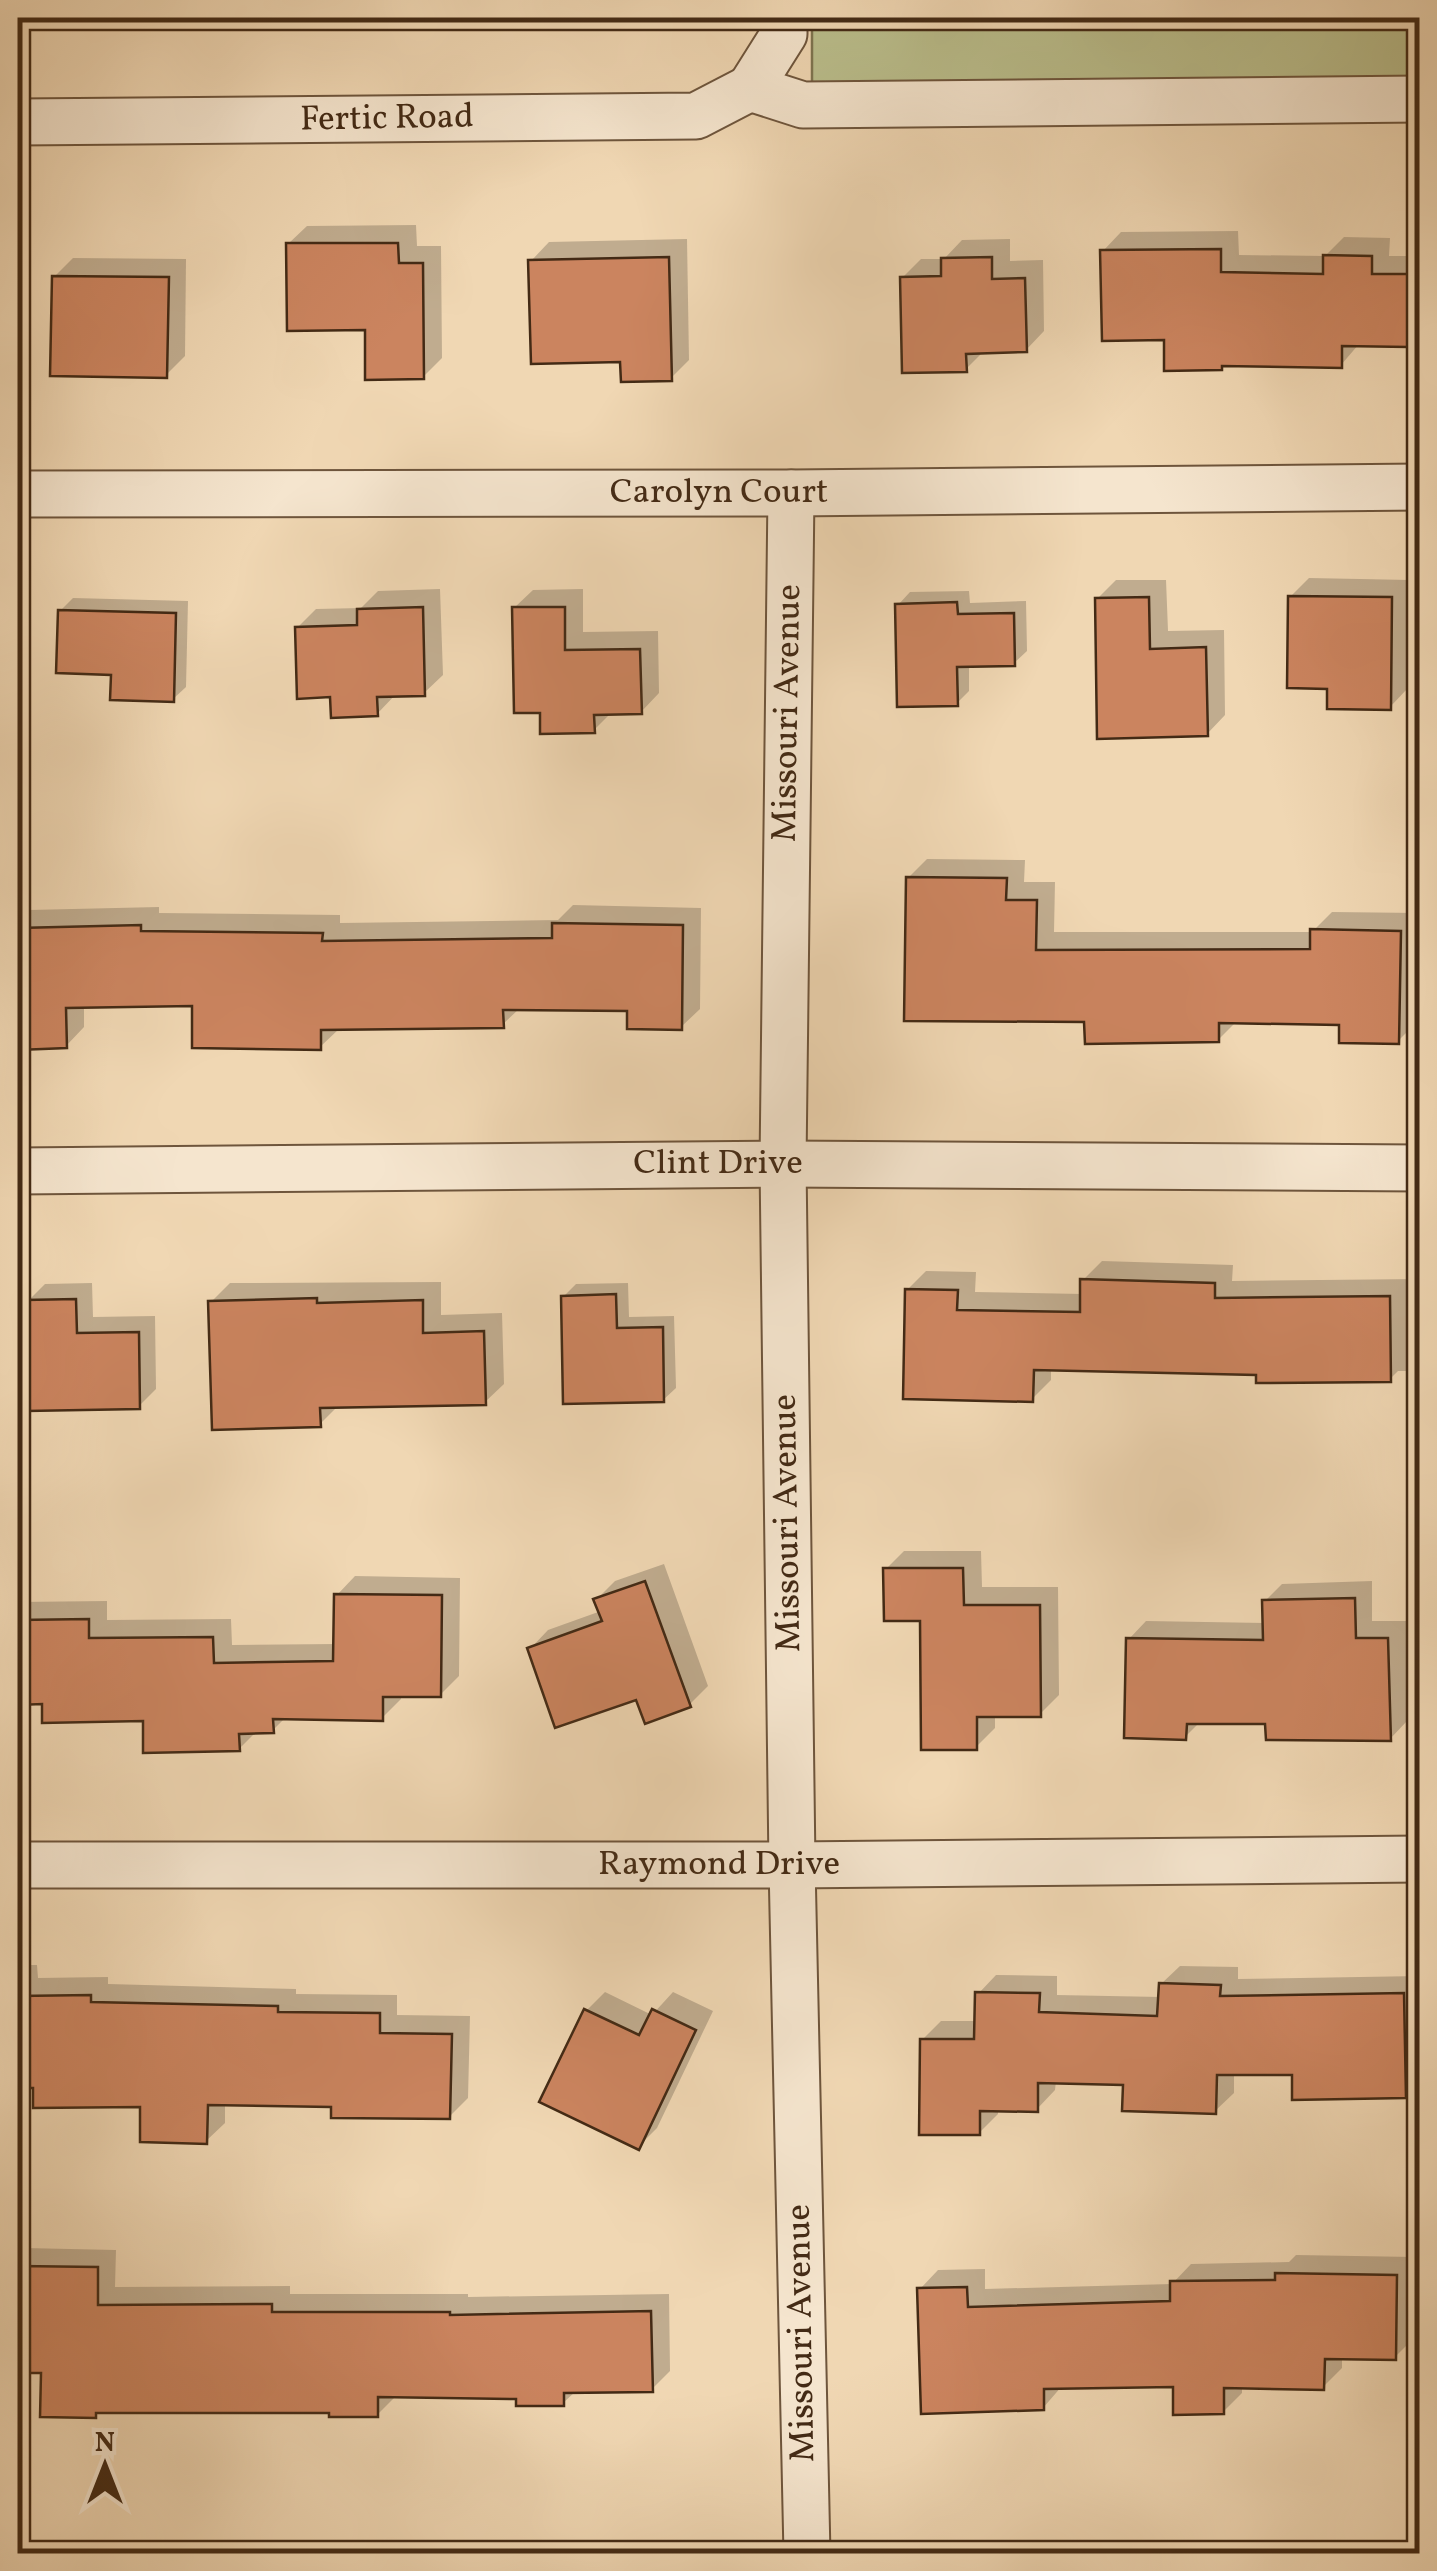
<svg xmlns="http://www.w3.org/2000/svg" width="1437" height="2571" font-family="Vollkorn,serif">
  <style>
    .green { fill: #babe8c; stroke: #7e7450; stroke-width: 2.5 }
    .shadow { fill: #0003 }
    .building { fill: #cb845f; stroke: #432a15; stroke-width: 2.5 }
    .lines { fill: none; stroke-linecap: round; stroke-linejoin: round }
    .minor-casing { stroke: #6e553c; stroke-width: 49 }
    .minor { stroke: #f5e5ce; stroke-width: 45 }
    .labels { text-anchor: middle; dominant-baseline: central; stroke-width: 9; stroke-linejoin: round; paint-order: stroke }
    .street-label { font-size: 35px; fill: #432a15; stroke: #f5e5ce }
  </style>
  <rect width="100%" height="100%" fill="#f0d7b3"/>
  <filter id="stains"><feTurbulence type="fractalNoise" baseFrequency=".002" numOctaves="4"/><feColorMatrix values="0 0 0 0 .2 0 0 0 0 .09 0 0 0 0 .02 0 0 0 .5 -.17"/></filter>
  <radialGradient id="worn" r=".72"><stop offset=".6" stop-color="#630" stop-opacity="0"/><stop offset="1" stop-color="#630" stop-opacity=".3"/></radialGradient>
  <!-- green -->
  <polygon class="green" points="812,18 1419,18 1419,88 812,87"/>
  <!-- shadow -->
  <g class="shadow">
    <polygon points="416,225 417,246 441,246 442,358 423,377 368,328 288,244 307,226"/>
    <polygon points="1238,231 1239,255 1325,256 1344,237 1390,238 1389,256 1420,256 1420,332 1407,344 1359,344 1341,365 1225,364 1221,368 1166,338 1103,251 1121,232"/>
    <polygon points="687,239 689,360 671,378 622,359 531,261 549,242"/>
    <polygon points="1010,239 1010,261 1043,260 1044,331 1026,350 984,351 966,369 902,278 921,259 944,259 962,240"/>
    <polygon points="73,258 186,259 185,356 166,375 54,277"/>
    <polygon points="1309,578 1410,580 1408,688 1390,707 1329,686 1290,597"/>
    <polygon points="1116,580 1166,580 1168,631 1224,630 1225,715 1207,734 1097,599"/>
    <polygon points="440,589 443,675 424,693 396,694 377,714 332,695 297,628 316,609 361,608 378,591"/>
    <polygon points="583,589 583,632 658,631 659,693 641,712 612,712 594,730 514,608 533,590"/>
    <polygon points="969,591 970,603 1026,601 1027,651 1014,663 969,664 969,691 957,703 898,605 910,592"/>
    <polygon points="73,598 188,601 186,687 173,699 60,611"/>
    <polygon points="927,859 1025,860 1024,882 1055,882 1054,932 1312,932 1332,912 1419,913 1420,1013 1417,1013 1417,1022 1398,1041 1342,1022 1237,1021 1218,1040 1087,1019 908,878"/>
    <polygon points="573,905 701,908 700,1009 681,1027 630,1009 520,1008 502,1025 339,1029 320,1047 195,1003 84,1006 84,1027 66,1046 18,1047 18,916 23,916 29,910 159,907 159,913 340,915 340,923 558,920"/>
    <polygon points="1102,1261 1233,1265 1232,1281 1420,1279 1420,1371 1398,1371 1390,1379 1051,1368 1051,1380 1032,1399 907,1290 926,1271 976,1272 975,1292 1083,1294 1083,1280"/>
    <polygon points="441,1282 441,1315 502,1313 504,1384 485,1402 339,1405 319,1425 211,1302 230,1283"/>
    <polygon points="92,1283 93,1317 155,1316 156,1389 139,1406 18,1409 18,1305 28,1305 28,1301 45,1284"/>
    <polygon points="628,1283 629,1317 674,1316 676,1388 663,1400 563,1297 576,1284"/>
    <polygon points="904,1551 981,1551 982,1587 1058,1587 1059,1695 1040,1714 995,1714 995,1728 976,1747 922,1618 886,1569"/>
    <polygon points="664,1564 708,1686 689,1705 638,1697 530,1649 548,1630 601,1611 596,1600 615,1581"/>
    <polygon points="355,1576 460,1578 459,1676 440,1695 401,1694 401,1699 382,1718 286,1717 273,1730 257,1731 239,1749 145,1719 44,1702 18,1702 18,1602 107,1601 107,1620 231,1619 232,1645 336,1644 337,1595"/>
    <polygon points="1372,1581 1372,1621 1420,1621 1420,1722 1407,1721 1390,1739 1268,1721 1201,1721 1185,1737 1129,1639 1146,1621 1265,1623 1265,1601 1282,1584"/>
    <polygon points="18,1965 37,1965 38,1978 108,1977 108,1984 296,1989 296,1994 397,1995 397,2015 470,2016 468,2098 449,2117 333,2105 225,2102 225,2123 206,2141 143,2105 35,2085 18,2085"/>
    <polygon points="1180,1966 1238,1967 1238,1979 1420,1976 1420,2081 1405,2096 1295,2073 1234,2073 1234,2093 1215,2111 1125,2083 1056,2081 1055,2090 1037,2109 998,2108 998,2114 979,2133 922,2040 941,2021 977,2021 978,1994 996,1975 1057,1976 1057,1995 1161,1997 1161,1984"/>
    <polygon points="605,1992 652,2015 673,1992 713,2011 657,2128 638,2147 586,2011"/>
    <polygon points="25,2248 116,2250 115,2287 290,2286 290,2294 468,2294 468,2297 669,2294 670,2371 652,2389 576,2391 563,2403 518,2396 397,2395 377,2415 332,2410 100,2410 95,2416 43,2371 18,2371 18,2255"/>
    <polygon points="1296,2255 1414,2257 1413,2339 1394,2358 1342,2357 1342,2368 1323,2387 1242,2386 1242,2393 1223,2412 1176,2384 1062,2386 1043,2408 920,2289 938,2270 985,2269 985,2289 1172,2284 1191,2264 1289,2262"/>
  </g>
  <!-- building -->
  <g class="building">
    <polygon points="286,243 398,243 399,263 423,263 424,379 365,380 365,330 287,331"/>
    <polygon points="1221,249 1221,272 1323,274 1323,255 1372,256 1372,274 1408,274 1408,347 1342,346 1342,368 1222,366 1222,370 1164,371 1164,340 1102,341 1100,250"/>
    <polygon points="669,257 672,381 621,382 620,362 531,364 528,260"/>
    <polygon points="992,257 992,279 1025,278 1027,352 966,354 967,372 902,373 900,277 941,276 941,258"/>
    <polygon points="52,276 169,277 167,378 50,376"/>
    <polygon points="1288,596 1392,597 1391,710 1327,709 1327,689 1287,688"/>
    <polygon points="1149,597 1150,649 1206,647 1208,736 1097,739 1095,598"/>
    <polygon points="957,602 958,614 1014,613 1015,666 957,667 958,706 897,707 895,604"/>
    <polygon points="423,607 425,696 377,697 378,716 331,718 330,697 297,699 295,627 357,625 357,609"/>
    <polygon points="512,607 565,607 565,650 640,649 642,714 594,715 595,733 540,734 540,713 514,713"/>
    <polygon points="58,610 176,613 174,702 110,700 111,675 56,673"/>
    <polygon points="906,877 1007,878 1006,900 1037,900 1036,950 1310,949 1310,929 1401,931 1399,1044 1339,1043 1339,1025 1219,1023 1219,1042 1085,1044 1084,1022 904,1021"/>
    <polygon points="552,923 683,925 682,1030 627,1029 627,1011 503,1010 504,1028 321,1030 321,1050 192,1048 192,1006 66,1008 67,1048 18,1050 18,928 141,925 141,931 323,933 322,941 552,938"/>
    <polygon points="1080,1279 1215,1283 1215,1298 1390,1296 1391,1382 1256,1383 1256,1375 1034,1370 1033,1402 903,1399 905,1289 958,1290 957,1310 1080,1312"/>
    <polygon points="616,1294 617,1328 663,1327 664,1402 563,1404 561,1296"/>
    <polygon points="317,1298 317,1303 423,1300 423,1333 484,1331 486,1405 320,1408 321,1427 212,1430 208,1301"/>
    <polygon points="76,1299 77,1333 139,1332 140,1409 27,1411 25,1300"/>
    <polygon points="883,1568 963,1568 964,1605 1040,1605 1041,1717 977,1717 977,1750 921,1750 920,1621 884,1621"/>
    <polygon points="645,1581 691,1707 645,1724 636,1700 555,1728 527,1648 602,1621 593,1599"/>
    <polygon points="334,1594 442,1595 441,1697 383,1697 383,1721 273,1719 274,1733 239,1734 240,1751 143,1753 143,1721 42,1723 42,1704 18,1705 18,1620 89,1619 89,1638 213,1637 214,1663 333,1661"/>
    <polygon points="1355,1598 1356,1638 1388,1638 1391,1741 1266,1740 1265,1724 1187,1724 1186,1740 1124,1738 1126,1638 1263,1640 1262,1600"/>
    <polygon points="1159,1983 1221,1985 1220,1996 1404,1993 1406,2098 1292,2100 1292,2075 1217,2075 1216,2114 1122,2111 1123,2085 1038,2083 1038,2112 980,2111 980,2135 919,2135 920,2039 974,2039 975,1992 1040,1993 1039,2012 1157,2016"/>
    <polygon points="91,1995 91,2002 278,2006 278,2012 380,2013 380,2033 452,2034 450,2119 331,2118 331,2107 208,2105 207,2144 140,2142 140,2107 33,2108 33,2088 18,2088 18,1996"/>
    <polygon points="584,2009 639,2035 652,2009 696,2030 639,2150 539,2102"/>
    <polygon points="18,2266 98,2267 98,2305 272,2304 272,2312 450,2312 450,2315 651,2311 653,2392 564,2393 564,2406 516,2406 516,2399 378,2397 378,2417 329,2417 329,2413 96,2413 96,2418 40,2417 41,2373 18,2373"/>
    <polygon points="1275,2273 1397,2275 1396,2360 1325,2359 1324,2390 1224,2388 1224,2414 1173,2415 1173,2387 1044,2389 1044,2410 921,2414 917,2288 967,2287 968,2307 1170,2301 1170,2281 1275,2280"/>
  </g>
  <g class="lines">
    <!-- minor casing -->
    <g class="minor-casing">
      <g id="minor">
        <polyline points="750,88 803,105 1420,99"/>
        <polyline points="750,88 784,34 784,18"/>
        <polyline points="18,122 696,116 750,88"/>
        <polyline points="791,493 783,1164 792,1865 807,2554"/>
        <polyline points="18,494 791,493 1420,487"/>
        <polyline points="18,1171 783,1164 1420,1168"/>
        <polyline points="18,1865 792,1865 1420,1859"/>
      </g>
    </g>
    <!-- minor -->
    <use href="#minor" class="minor"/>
  </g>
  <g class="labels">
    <!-- street labels -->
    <g class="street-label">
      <text transform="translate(387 119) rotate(-1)">Fertic Road</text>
      <text x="719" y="493">Carolyn Court</text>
      <text transform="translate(788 713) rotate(-89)">Missouri Avenue</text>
      <text x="718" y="1164">Clint Drive</text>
      <text transform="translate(788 1523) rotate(-91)">Missouri Avenue</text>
      <text x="719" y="1865">Raymond Drive</text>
      <text transform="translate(802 2333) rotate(-91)">Missouri Avenue</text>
    </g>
  </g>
  <!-- margin -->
  <rect width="1437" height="2571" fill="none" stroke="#f0d7b3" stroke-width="60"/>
  <rect x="20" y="20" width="1397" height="2531" fill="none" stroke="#432a15" stroke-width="5"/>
  <rect x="30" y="30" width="1377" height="2511" fill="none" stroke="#432a15" stroke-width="2.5"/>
  <!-- north arrow -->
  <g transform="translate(105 2466)" stroke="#f5e5ce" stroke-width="8" paint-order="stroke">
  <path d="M0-8L18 38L0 25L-18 38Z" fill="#432a15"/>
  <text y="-15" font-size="28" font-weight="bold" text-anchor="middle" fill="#432a15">N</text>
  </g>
  <rect width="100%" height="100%" filter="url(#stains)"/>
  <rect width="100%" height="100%" fill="url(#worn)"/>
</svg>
